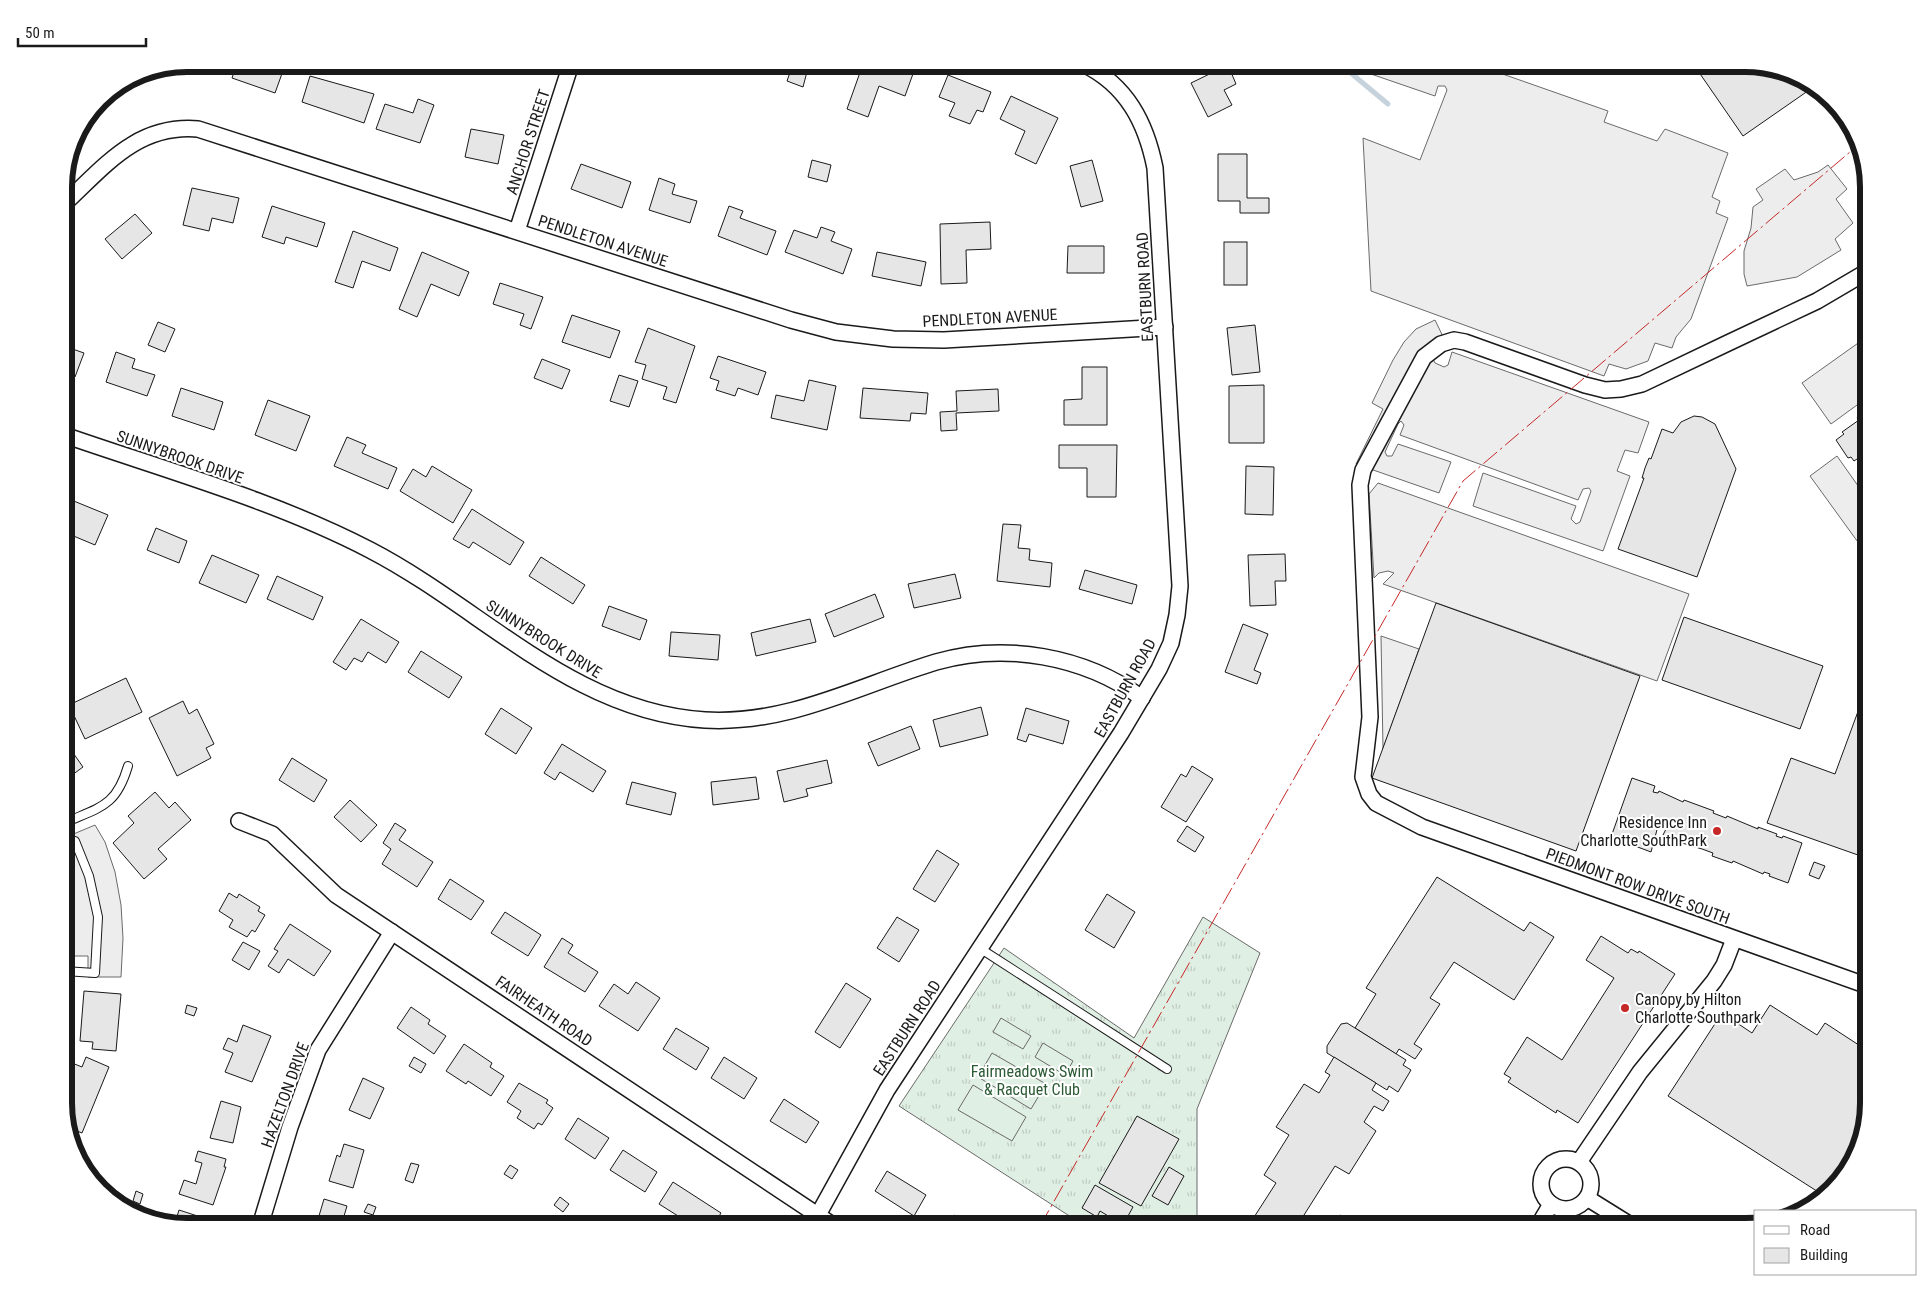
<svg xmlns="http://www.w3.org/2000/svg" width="1932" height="1290" font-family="'Roboto Condensed',sans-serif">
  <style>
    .grass { fill: url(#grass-tufts); stroke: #6a6a6a }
    .pitch { fill: #e0efe3; stroke: #6a6a6a }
    .parking { fill: #ededed; stroke: #6a6a6a }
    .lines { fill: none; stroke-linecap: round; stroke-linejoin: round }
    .stream { stroke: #c6d2dc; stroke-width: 5 }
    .building { fill: #e6e6e6; stroke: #1a1a1a }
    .lane-casing { stroke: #1a1a1a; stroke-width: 10 }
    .street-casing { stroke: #1a1a1a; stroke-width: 18 }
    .lane { stroke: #fff; stroke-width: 8 }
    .street { stroke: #fff; stroke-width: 15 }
    .power { stroke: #c62828; stroke-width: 1; stroke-dasharray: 18 4 2.5 4; stroke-linecap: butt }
    .poi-dot { fill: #c62828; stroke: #fff; stroke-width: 2 }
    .labels { text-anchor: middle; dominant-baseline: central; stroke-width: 4; stroke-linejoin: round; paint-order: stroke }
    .street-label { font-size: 16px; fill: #1a1a1a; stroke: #fff }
    .poi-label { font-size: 16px; fill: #1a1a1a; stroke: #fff; text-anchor: end }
    .park-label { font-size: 16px; fill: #2b5a34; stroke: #fff }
    .rim { fill: none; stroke: #1a1a1a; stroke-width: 6 }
  </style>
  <defs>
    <pattern id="grass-tufts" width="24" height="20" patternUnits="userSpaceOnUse" patternTransform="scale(1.25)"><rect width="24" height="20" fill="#e0efe3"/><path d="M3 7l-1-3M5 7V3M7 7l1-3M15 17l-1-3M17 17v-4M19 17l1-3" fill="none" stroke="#c0ccc2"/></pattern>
  </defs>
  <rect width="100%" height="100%" fill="#fff"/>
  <!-- grass -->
  <polygon class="grass" points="1203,917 1260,953 1197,1109 1197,1226 1085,1226 899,1106 1004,948 1134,1038"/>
  <!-- pitch -->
  <g class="pitch">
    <polygon points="1001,1018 1031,1036 1023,1049 993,1032"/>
    <polygon points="1043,1043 1073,1061 1065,1075 1035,1057"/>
    <polygon points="992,1053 1046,1084 1031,1109 978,1077"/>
    <polygon points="973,1085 1026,1117 1012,1141 958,1110"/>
  </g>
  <!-- parking -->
  <g class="parking">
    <polygon points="1371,64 1474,64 1608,111 1604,122 1657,141 1665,129 1728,153 1712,197 1720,201 1716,213 1728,218 1691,319 1676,337 1672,348 1655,343 1648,361 1626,369 1609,364 1604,376 1371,291 1363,138 1420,160 1447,90 1445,86 1438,86 1435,96 1368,73"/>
    <polygon points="1828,165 1847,189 1836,199 1853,223 1835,239 1841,250 1797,277 1747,286 1744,274 1744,251 1751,228 1753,207 1763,200 1756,189 1785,169 1794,180 1818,172"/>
    <polygon points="1435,320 1449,349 1433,359 1435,363 1444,367 1448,365 1452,352 1649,422 1638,453 1625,450 1617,471 1630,476 1603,551 1473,506 1483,473 1576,506 1571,519 1576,524 1580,522 1591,491 1589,488 1583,489 1578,500 1400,435 1404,425 1401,421 1398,424 1385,452 1387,456 1392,456 1398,444 1451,462 1439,493 1356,464 1383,409 1372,403 1393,360 1404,342 1416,329"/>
    <polygon points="1868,336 1868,397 1831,424 1802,383"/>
    <polygon points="1837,456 1868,500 1868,556 1810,476"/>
    <polygon points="1378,483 1689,594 1657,681 1383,584 1394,573 1388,571 1379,573 1374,578 1369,494"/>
    <polygon points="1381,636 1419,649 1383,749"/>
    <polygon points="95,825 105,842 115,872 121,905 123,938 121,977 88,977 88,956 74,956 71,904 64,868 64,863 71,860 64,838"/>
  </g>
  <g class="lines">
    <!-- stream -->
    <polyline class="stream" points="1340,64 1388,104"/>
  </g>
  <!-- building -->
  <g class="building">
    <polygon points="187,64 203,64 202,70 173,67"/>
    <polygon points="237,64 272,64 284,68 275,93 232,78"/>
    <polygon points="793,64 809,64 803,87 787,81"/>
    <polygon points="814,64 837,64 834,71"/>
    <polygon points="863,64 893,64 914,71 905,96 879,86 868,117 847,109"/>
    <polygon points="1702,64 1745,64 1815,86 1743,136 1696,68"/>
    <polygon points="1228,65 1236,84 1224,90 1232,105 1208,117 1191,83"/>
    <polygon points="948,75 991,92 983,112 977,110 970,124 949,116 955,103 939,97"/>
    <polygon points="310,76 374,94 364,123 302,102"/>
    <polygon points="1011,96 1058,118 1036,164 1015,154 1025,131 1000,119"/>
    <polygon points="418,99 434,105 420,143 376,129 385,104 413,113"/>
    <polygon points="471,129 504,135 498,164 465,157"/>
    <polygon points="1218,154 1247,154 1247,198 1269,198 1269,213 1240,213 1240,201 1218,201"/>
    <polygon points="812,160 831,165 827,182 808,177"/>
    <polygon points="1092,160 1103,201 1081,207 1070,166"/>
    <polygon points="581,164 631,182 622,208 571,189"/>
    <polygon points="659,178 675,184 672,194 697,201 690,223 649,210"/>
    <polygon points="192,188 239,198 233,223 212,218 209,231 183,225"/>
    <polygon points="272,206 325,223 317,247 286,237 284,244 262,237"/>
    <polygon points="729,206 743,211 740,218 776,231 767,255 718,236"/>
    <polygon points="135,214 152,233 122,259 105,239"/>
    <polygon points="990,222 991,249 966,250 967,283 941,284 940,224"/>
    <polygon points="821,227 835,232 831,241 852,249 843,274 785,252 794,230 817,238"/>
    <polygon points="353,231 398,248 390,271 362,261 353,288 335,282"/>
    <rect x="1224" y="242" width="23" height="43"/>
    <polygon points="1068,246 1104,246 1104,273 1067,273"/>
    <polygon points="422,252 469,272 459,296 431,284 417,317 399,309"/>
    <polygon points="877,252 926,262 921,286 872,276"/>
    <polygon points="500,283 543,297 531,329 520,325 524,314 493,304"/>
    <polygon points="572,315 620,331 610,358 562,342"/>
    <polygon points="158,322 175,329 165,352 148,345"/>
    <polygon points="1255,325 1260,372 1232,375 1227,328"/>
    <polygon points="648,328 695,346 676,403 663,399 667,387 642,379 646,365 635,362"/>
    <polygon points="64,346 84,353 75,377 64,373"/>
    <polygon points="116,352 135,359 132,368 155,375 147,396 106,382"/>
    <polygon points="718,356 766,372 758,395 738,388 735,396 716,390 719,381 710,378"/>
    <polygon points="542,359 570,370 562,389 534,378"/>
    <polygon points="1082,367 1107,367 1107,425 1064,425 1064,400 1082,399"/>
    <polygon points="619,375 638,381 629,407 610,401"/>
    <polygon points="809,380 836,386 827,430 771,418 776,395 804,401"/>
    <polygon points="1264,385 1264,443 1229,443 1229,386"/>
    <polygon points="181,388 223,402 214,430 172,416"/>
    <polygon points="863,388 928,393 926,414 911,413 910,421 860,418"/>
    <polygon points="998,389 999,411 956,413 957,430 941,431 940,412 957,411 956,391"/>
    <polygon points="268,400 310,416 296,451 255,435"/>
    <polygon points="1868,409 1868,469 1860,457 1854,461 1851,457 1848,458 1836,440 1844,434 1842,432 1859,420 1857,417"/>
    <polygon points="1694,416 1702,417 1715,424 1736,469 1697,577 1618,549 1644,478 1642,478 1645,468 1649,458 1651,459 1662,429 1673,433 1681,422"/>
    <polygon points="347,437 366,445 362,453 397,468 388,489 334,466"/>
    <polygon points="1059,445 1117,445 1116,497 1087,497 1087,468 1059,468"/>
    <polygon points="432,466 472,490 453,523 400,491 413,469 426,477"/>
    <polygon points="1246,466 1274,467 1273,515 1245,514"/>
    <polygon points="64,497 108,515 95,545 64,532"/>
    <polygon points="472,509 524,542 510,565 473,542 469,548 453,539"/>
    <polygon points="1003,524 1021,525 1018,548 1030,549 1029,560 1052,563 1050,587 997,581"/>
    <polygon points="156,528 187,541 179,563 147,550"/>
    <polygon points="1285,554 1286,581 1275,581 1276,605 1250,606 1248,555"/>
    <polygon points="212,555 259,575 246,603 199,583"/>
    <polygon points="541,557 585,585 573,604 529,576"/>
    <polygon points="1085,570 1137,585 1132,604 1079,589"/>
    <polygon points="955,574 961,598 914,608 908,584"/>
    <polygon points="277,576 323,597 313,620 267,599"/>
    <polygon points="875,594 884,617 834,637 825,614"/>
    <polygon points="1436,603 1640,676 1576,851 1372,778"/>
    <polygon points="609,606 647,620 640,640 602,626"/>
    <polygon points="1684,617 1823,666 1800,729 1662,680"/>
    <polygon points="361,619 399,642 386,663 368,652 362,662 354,658 346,670 333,662"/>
    <polygon points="810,619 816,642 756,656 751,633"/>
    <polygon points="1243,624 1268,634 1254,670 1261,673 1257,684 1225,672"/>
    <polygon points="671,632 720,635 718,660 669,656"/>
    <polygon points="421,651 462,677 449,698 408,672"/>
    <polygon points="126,678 142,712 85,739 69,705"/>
    <polygon points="183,701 189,714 197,709 214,744 206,748 211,758 177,776 149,718"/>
    <polygon points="1860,706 1868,709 1868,827 1858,855 1767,823 1791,758 1835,774"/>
    <polygon points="981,707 988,735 940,747 933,720"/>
    <polygon points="501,708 532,728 516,754 485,734"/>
    <polygon points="1026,708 1069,721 1063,744 1029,734 1026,742 1017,739"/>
    <polygon points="911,726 920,749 878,766 868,743"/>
    <polygon points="64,740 83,767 64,781"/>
    <polygon points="562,744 606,771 593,792 560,772 555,780 544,773"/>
    <polygon points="292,758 327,780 314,802 279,780"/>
    <polygon points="827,760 832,783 806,789 808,796 784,802 777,771"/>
    <polygon points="1192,766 1213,779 1186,822 1161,807 1181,774 1186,777"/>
    <polygon points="756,777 759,799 713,805 711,782"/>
    <polygon points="1632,778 1655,786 1653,792 1658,793 1659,791 1683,802 1684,800 1714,811 1713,813 1726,818 1727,816 1758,829 1758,827 1777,834 1776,836 1782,838 1783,836 1802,843 1788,883 1769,876 1770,874 1764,872 1763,874 1733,861 1732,863 1712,856 1713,853 1702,849 1669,839 1663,835 1666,829 1658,826 1651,852 1611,837"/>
    <polygon points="632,782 676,793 671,815 626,804"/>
    <polygon points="155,792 169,808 175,802 191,820 158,849 167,859 144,879 113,843 134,823 128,816"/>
    <polygon points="350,800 377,825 361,842 334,817"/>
    <polygon points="395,823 406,830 399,840 433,862 417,887 382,864 391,849 383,843"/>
    <polygon points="1187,826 1204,837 1195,852 1177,841"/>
    <polygon points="937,850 959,864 935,902 913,889"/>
    <polygon points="1814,862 1825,866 1819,879 1809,875"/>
    <polygon points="1437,877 1524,931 1530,922 1554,937 1514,1000 1454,962 1430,998 1440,1004 1414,1044 1422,1049 1415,1059 1399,1049 1396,1054 1355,1028 1376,994 1366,988"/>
    <polygon points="450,879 484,901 471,920 438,899"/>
    <polygon points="229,893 237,898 239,894 260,907 258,911 265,915 255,932 252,930 247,937 229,927 233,920 219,911"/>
    <polygon points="1107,894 1135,912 1114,948 1085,930"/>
    <polygon points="505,912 541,935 528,956 491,933"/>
    <polygon points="897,917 919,930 899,962 877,948"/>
    <polygon points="290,924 331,951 314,976 288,959 279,973 268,966 278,951 274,949"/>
    <polygon points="1601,936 1628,953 1631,949 1638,953 1639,951 1675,974 1578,1123 1557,1110 1556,1113 1508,1082 1511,1078 1504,1074 1527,1037 1562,1060 1614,978 1586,960"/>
    <polygon points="562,938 573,945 568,953 598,972 585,992 544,967"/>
    <polygon points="243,942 260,951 249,970 232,960"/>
    <polygon points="636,982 660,998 638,1031 599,1006 614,984 628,994"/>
    <polygon points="846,983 871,999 840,1048 815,1032"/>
    <polygon points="84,991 121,994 116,1051 92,1049 93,1042 80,1041"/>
    <polygon points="187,1005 197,1008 194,1016 185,1013"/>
    <polygon points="1770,1005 1817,1035 1825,1023 1868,1051 1868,1103 1848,1171 1823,1195 1668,1096 1722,1013 1752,1033"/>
    <polygon points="411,1007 430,1020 428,1024 446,1036 434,1054 397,1028"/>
    <polygon points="1347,1023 1406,1060 1403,1065 1411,1070 1398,1092 1389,1086 1387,1090 1327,1053 1327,1046 1341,1024"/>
    <polygon points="243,1025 271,1036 252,1082 225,1072 233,1053 223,1049 228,1038 237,1042"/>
    <polygon points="676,1028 709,1048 696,1070 663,1049"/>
    <polygon points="464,1044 492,1063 490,1067 504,1076 491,1096 468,1081 466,1084 446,1071"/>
    <polygon points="86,1057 109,1067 82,1133 69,1128 64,1111 64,1082 72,1063 82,1067"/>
    <polygon points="414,1057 426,1064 421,1073 409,1066"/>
    <polygon points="724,1057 757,1078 744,1099 711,1078"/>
    <polygon points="1334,1057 1376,1083 1372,1090 1389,1101 1383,1111 1374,1106 1364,1122 1376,1131 1349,1174 1335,1166 1304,1215 1322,1226 1252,1226 1249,1225 1276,1183 1264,1175 1289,1135 1276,1127 1304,1084 1319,1093 1330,1075 1325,1072"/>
    <polygon points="363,1078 384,1088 370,1119 349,1110"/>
    <polygon points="519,1083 548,1100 546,1103 553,1108 542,1125 538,1123 534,1129 517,1118 521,1111 507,1102"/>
    <polygon points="784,1099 819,1122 806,1143 770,1121"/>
    <polygon points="221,1101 241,1107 233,1143 210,1138"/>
    <polygon points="1137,1116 1179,1139 1141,1206 1099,1183"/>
    <polygon points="578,1118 609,1138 595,1159 565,1139"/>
    <polygon points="344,1144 364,1150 353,1188 329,1181 337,1155 340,1157"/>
    <polygon points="623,1150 657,1172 645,1192 610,1170"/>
    <polygon points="198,1151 226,1159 224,1167 226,1167 213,1205 179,1194 184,1180 196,1184 202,1163 195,1161"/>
    <polygon points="411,1163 419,1165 413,1183 405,1180"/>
    <polygon points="510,1165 518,1170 512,1179 504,1174"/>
    <polygon points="1169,1167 1184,1176 1168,1205 1152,1196"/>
    <polygon points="887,1171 926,1195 914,1216 875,1191"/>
    <polygon points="673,1182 721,1213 713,1226 694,1226 659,1204"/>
    <polygon points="1095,1185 1133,1207 1123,1225 1100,1211 1097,1217 1082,1208"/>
    <polygon points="136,1191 143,1194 140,1204 133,1201"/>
    <polygon points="560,1197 569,1204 563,1212 554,1205"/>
    <polygon points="324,1199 347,1206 341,1226 316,1226"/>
    <polygon points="368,1204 376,1207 373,1215 364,1212"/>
    <polygon points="179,1210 210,1220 208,1226 187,1226 175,1223"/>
    <polygon points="954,1215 972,1226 947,1226"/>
    <polygon points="1340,1215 1358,1226 1333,1226"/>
  </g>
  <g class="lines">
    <!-- lane casing -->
    <g class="lane-casing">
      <g id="lane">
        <path d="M64 823C100 807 116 807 128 766"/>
        <polyline points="64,845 75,841 89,876 98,917 95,973 64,971"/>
        <polyline points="981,949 1167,1069"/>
      </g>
    </g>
    <!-- street casing -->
    <g class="street-casing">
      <g id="street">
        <path d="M64 204C105 166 137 124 198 129L791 320 836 332 893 339 944 340 1165 327"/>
        <polyline points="517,231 571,64"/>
        <polyline points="1868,271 1817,301 1728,343 1642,384 1621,389 1605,390 1585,385 1465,342 1454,340 1441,344 1424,357 1363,470 1360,485 1370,717 1363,777 1369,794 1376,803 1422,827 1868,986"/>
        <path d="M64 435C165 470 276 501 370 550 482 608 573 712 705 720 788 725 860 685 936 662 1005 642 1084 656 1142 698"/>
        <polyline points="239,821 272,834 336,895 834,1226"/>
        <circle cx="1566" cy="1184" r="25"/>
        <polyline points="1579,1162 1640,1072 1714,981 1724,965 1734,939"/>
        <polyline points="1587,1198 1632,1226"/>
        <path d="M818 1215 887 1090 1121 733 1159 669 1171 643 1177 615 1180 586 1155 168C1146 123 1127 85 1083 64"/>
        <polyline points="260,1226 290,1127 318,1050 392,932"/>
        <polyline points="1538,1226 1551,1204"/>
      </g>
    </g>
    <!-- lane -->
    <use href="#lane" class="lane"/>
    <!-- street -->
    <use href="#street" class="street"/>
    <!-- power -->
    <polyline class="power" points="1040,1226 1463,481 1857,146"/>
  </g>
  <!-- markers -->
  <g class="poi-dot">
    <circle cx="1717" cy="831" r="5"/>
    <circle cx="1625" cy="1008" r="5"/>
  </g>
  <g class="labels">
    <!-- street labels -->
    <g class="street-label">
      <text transform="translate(528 142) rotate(-72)">ANCHOR STREET</text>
      <text transform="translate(603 241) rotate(18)">PENDLETON AVENUE</text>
      <text transform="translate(1145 287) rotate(-93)">EASTBURN ROAD</text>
      <text transform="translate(990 318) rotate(-3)">PENDLETON AVENUE</text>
      <text transform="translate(180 457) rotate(19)">SUNNYBROOK DRIVE</text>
      <text transform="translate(544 639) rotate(32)">SUNNYBROOK DRIVE</text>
      <text transform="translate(1125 688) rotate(-61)">EASTBURN ROAD</text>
      <text transform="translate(1638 886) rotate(20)">PIEDMONT ROW DRIVE SOUTH</text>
      <text transform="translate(544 1011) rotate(34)">FAIRHEATH ROAD</text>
      <text transform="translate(907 1028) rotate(-57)">EASTBURN ROAD</text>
      <text transform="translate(285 1095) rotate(-70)">HAZELTON DRIVE</text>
    </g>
    <!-- poi labels -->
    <g class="poi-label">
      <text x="1707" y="822">Residence Inn<tspan x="1707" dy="18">Charlotte SouthPark</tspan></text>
      <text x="1635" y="999" text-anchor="start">Canopy by Hilton<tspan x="1635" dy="18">Charlotte Southpark</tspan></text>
    </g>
    <!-- park labels -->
    <g class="park-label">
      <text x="1032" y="1071">Fairmeadows Swim<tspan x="1032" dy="18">&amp; Racquet Club</tspan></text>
    </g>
  </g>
  <!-- crop -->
  <path d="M0 0H1932V1290H0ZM187 72H1745A115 115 0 0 1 1860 187V1103A115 115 0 0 1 1745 1218H187A115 115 0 0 1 72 1103V187A115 115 0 0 1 187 72Z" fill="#fff" fill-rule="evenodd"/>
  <path class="rim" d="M187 72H1745A115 115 0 0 1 1860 187V1103A115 115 0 0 1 1745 1218H187A115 115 0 0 1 72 1103V187A115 115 0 0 1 187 72Z"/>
  <!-- legend -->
  <rect x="1754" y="1210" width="162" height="65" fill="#ffffff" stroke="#a3a3a3"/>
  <rect x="1764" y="1226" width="25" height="8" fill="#ffffff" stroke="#a3a3a3"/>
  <text x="1800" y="1235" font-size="15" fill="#1a1a1a">Road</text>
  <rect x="1764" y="1248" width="25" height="15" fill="#e6e6e6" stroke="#a3a3a3"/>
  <text x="1800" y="1260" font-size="15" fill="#1a1a1a">Building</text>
  <!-- scale -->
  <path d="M18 38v8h128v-8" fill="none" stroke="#1a1a1a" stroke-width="2.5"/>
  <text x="25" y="38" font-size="15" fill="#1a1a1a" stroke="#ffffff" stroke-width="4" paint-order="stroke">50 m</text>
</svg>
